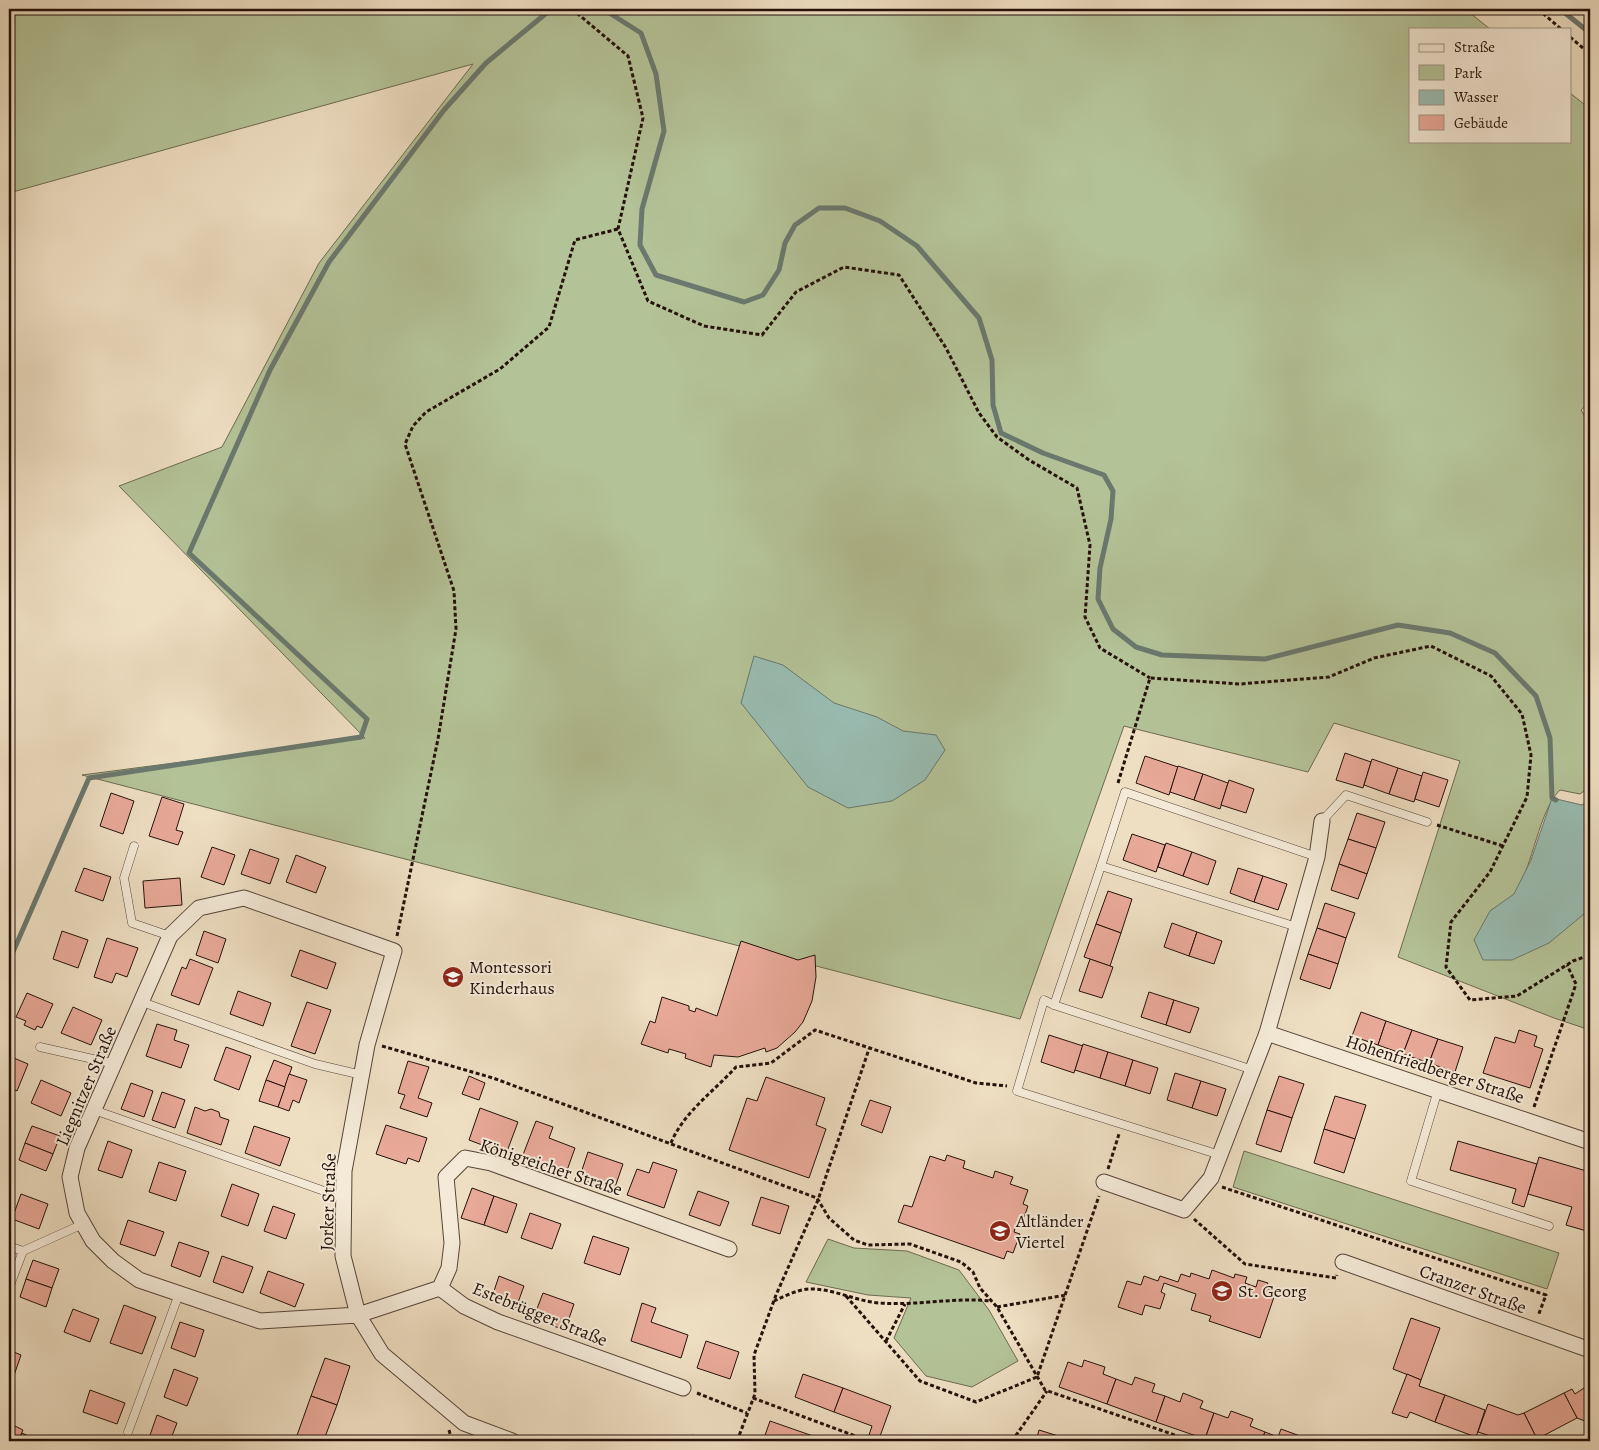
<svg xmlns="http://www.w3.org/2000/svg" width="1599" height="1450" font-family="Alegreya,serif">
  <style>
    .green { fill: #b4c297; stroke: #6c6a50 }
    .water { fill: #99bcb1; stroke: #6a786e }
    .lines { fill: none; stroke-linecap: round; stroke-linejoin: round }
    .stream { stroke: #6a786e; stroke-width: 5 }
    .building { fill: #e9a999; stroke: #24110a }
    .service-casing { stroke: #564438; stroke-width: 9 }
    .minor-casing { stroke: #564438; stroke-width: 17 }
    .path { stroke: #24110a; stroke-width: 3; stroke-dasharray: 4 2.5; stroke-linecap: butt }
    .service { stroke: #f4ead7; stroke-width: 8 }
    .minor { stroke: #f4ead7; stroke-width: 15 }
    .labels { text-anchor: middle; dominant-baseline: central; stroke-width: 4; stroke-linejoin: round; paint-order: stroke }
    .poi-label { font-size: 18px; fill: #24110a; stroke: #f4ead7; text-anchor: start }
    .street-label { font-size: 18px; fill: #24110a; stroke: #f4ead7 }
  </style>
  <rect width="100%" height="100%" fill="#eedec2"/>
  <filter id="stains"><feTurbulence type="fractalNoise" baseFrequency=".004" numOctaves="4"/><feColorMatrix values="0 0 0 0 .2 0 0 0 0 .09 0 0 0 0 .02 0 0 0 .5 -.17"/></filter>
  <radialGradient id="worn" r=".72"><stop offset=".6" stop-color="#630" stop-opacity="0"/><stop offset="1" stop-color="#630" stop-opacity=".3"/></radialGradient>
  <!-- green -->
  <g class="green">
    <path d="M9 9H1465L1490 29H1410V141H1570V93L1590 109V402L1581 410 1590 425V787L1580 794 1560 790C1538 812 1534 864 1515 893 1510 900 1497 906 1490 911L1571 923 1590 909V1030L1554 1018 1398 957 1460 761 1334 723 1308 772 1124 726 1020 1019 82 775 365 738 119 486 222 447 319 263 473 64 9 193Z"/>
    <polygon points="1244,1151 1559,1253 1547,1289 1233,1187"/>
    <polygon points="828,1239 854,1248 907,1251 959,1270 989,1310 1018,1361 972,1387 926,1376 894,1338 911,1298 868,1295 806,1282"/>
  </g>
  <!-- water -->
  <g class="water">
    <polygon points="754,656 783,665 834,703 877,717 903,731 936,735 945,750 925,780 892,801 848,808 808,787 741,703"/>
    <polygon points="1552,798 1582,805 1590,799 1590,909 1549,943 1512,960 1483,960 1474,940 1490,911 1514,894 1531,860"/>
  </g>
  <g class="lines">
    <!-- stream -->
    <g class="stream">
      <polyline points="603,9 641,33 656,74 664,131 642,209 640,245 656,275 744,302 763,295 779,270 785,243 795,225 819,208 845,208 880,221 917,246 979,318 992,360 993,405 1001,433 1043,453 1104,475 1113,491 1111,519 1100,568 1098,599 1113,629 1136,647 1162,655 1265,659 1398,625 1450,633 1495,653 1536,696 1550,738 1552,798 1556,800"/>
      <polyline points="1560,9 1590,33"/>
      <polyline points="9,961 89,778 361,737 367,719 189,553 270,370 329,262 444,110 486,63 549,11"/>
    </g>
  </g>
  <!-- building -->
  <g class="building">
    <polygon points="1345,753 1371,762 1363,788 1336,780"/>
    <polygon points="1145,756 1178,767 1169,795 1136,783"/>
    <polygon points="1372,759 1398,768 1389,794 1364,785"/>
    <polygon points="1178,766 1203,774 1194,800 1170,792"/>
    <polygon points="1398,768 1422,776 1414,802 1389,794"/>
    <polygon points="1423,772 1448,780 1439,807 1415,799"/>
    <polygon points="1203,774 1228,783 1220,809 1194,800"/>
    <polygon points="1229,780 1254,789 1246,813 1221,805"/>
    <polygon points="111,793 134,801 123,834 100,826"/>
    <polygon points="162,797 184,804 176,830 183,832 178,845 149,836"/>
    <polygon points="1357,813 1385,822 1376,848 1348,839"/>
    <polygon points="1132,834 1165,845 1156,872 1123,860"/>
    <polygon points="1348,839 1376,848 1367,874 1339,864"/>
    <polygon points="1166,843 1192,852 1183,876 1158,867"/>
    <polygon points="212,847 235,855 224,885 201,877"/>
    <polygon points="250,849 279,859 270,884 241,874"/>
    <polygon points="1192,852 1216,861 1208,885 1183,876"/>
    <polygon points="296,855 326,867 316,893 286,882"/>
    <polygon points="1339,864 1367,874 1358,899 1331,890"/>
    <polygon points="84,868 111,877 103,901 75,891"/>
    <polygon points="1238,868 1263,876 1254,902 1230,893"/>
    <polygon points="1263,876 1287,884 1278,910 1254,902"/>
    <polygon points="180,878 182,905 145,908 143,881"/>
    <polygon points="1108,891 1132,899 1121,933 1096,924"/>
    <polygon points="1325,903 1355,913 1346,938 1317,928"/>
    <polygon points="1172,923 1197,932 1189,956 1164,947"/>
    <polygon points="1096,924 1121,933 1110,966 1084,957"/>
    <polygon points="1317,928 1346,938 1338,964 1308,954"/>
    <polygon points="62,931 88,940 78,968 53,959"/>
    <polygon points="204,931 226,939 218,963 196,955"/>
    <polygon points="1197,932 1222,941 1214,964 1189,956"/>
    <polygon points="107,938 138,948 127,977 116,973 112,983 94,977"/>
    <polygon points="741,941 798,960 815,955 816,977 812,1001 803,1022 795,1032 777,1048 766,1052 765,1048 738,1057 714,1055 711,1067 685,1058 686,1054 669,1049 668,1053 641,1044 650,1021 655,1023 662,997 689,1006 689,1010 695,1012 696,1008 717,1016"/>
    <polygon points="300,950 336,963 327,989 291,976"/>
    <polygon points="1308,954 1338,964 1330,989 1300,979"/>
    <polygon points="190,959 213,968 199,1005 171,995 182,967 186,969"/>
    <polygon points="1090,959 1113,967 1102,998 1079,991"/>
    <polygon points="238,991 271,1003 263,1026 230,1014"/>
    <polygon points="1149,992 1174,1000 1166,1025 1141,1017"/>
    <polygon points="27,993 53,1004 42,1028 37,1026 35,1030 24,1025 26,1021 16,1017"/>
    <polygon points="1174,1000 1199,1008 1190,1033 1166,1025"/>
    <polygon points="307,1002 331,1010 315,1054 291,1046"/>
    <polygon points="73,1007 102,1020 91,1045 61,1033"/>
    <polygon points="1361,1012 1386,1021 1378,1045 1352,1036"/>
    <polygon points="1386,1021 1412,1030 1403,1054 1378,1045"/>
    <polygon points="157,1024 177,1030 174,1040 189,1045 181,1068 146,1056"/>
    <polygon points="1412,1030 1438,1039 1429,1063 1403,1054"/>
    <polygon points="1519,1030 1537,1036 1534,1046 1543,1049 1530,1088 1483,1073 1495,1037 1515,1043"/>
    <polygon points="1049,1035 1083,1046 1074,1073 1041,1062"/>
    <polygon points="1438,1039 1463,1047 1455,1072 1429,1063"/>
    <polygon points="1083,1044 1108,1052 1100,1078 1075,1070"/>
    <polygon points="226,1047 251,1056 239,1090 214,1080"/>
    <polygon points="1108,1052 1133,1060 1125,1086 1100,1078"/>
    <polygon points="9,1056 28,1064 17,1091 9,1087"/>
    <polygon points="274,1060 292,1067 285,1087 266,1080"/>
    <polygon points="1133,1060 1158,1068 1150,1094 1125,1086"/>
    <polygon points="408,1061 429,1067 418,1098 432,1103 427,1117 400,1108 405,1095 398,1093"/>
    <polygon points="1175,1073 1201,1081 1192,1108 1167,1100"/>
    <polygon points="289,1074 307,1080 299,1103 293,1100 289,1111 278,1107"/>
    <polygon points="469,1076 485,1083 479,1100 462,1094"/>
    <polygon points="1279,1076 1304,1084 1292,1118 1267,1110"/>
    <polygon points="766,1077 825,1098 816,1125 826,1129 809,1178 729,1150 747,1098 757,1101"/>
    <polygon points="41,1080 71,1093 61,1116 31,1103"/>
    <polygon points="266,1080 285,1087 278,1107 259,1101"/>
    <polygon points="1201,1081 1226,1089 1217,1116 1192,1108"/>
    <polygon points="131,1083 153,1091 144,1117 121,1109"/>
    <polygon points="162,1092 185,1100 175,1128 152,1120"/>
    <polygon points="1335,1096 1366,1105 1355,1139 1324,1129"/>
    <polygon points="870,1100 891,1107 882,1133 861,1125"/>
    <polygon points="195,1107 205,1111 211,1109 219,1112 220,1117 229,1120 221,1145 187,1133"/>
    <polygon points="480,1108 518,1122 506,1154 469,1140"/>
    <polygon points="1267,1110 1292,1118 1281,1152 1256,1144"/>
    <polygon points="536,1121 553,1127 549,1138 575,1148 565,1176 521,1160"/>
    <polygon points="386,1125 427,1138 419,1162 408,1158 406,1164 376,1154"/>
    <polygon points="32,1126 60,1136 53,1154 25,1143"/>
    <polygon points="254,1126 290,1138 280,1166 245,1153"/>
    <polygon points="1324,1129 1355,1139 1344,1173 1314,1163"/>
    <polygon points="108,1141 132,1150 122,1178 98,1170"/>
    <polygon points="1458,1141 1537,1164 1524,1207 1512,1203 1516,1189 1450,1170"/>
    <polygon points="25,1143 53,1154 46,1171 19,1160"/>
    <polygon points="588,1152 623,1164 614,1190 579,1179"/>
    <polygon points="947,1155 965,1161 963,1168 993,1178 995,1171 1013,1177 1010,1184 1028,1190 1023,1204 1028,1206 1022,1223 1017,1222 1014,1232 1020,1234 1013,1253 1007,1251 1004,1259 898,1222 904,1205 912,1207 930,1156 945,1161"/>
    <polygon points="1539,1157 1590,1172 1590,1232 1566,1225 1572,1207 1528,1194"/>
    <polygon points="159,1162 186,1171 176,1201 149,1192"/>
    <polygon points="653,1162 677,1170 664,1208 627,1195 637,1169 649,1173"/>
    <polygon points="232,1184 259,1194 248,1226 221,1216"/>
    <polygon points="472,1188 494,1196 484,1225 461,1218"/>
    <polygon points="698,1191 729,1202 720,1226 689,1215"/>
    <polygon points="21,1194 48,1204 39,1229 12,1219"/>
    <polygon points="494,1196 517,1204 507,1233 484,1225"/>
    <polygon points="761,1197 789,1206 780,1234 752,1225"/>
    <polygon points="273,1206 295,1214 286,1239 264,1231"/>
    <polygon points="530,1213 561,1224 552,1249 521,1238"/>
    <polygon points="128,1220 164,1232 155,1256 120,1244"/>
    <polygon points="593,1236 629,1248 620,1275 584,1263"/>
    <polygon points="179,1242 209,1252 200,1277 171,1266"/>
    <polygon points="222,1256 253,1267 243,1293 213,1282"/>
    <polygon points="33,1260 59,1269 52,1288 26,1279"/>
    <polygon points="1212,1270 1234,1278 1235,1274 1247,1277 1245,1283 1256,1287 1258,1280 1268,1283 1266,1288 1276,1291 1260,1338 1209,1321 1211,1316 1191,1310 1196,1294 1164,1283 1161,1292 1165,1294 1160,1309 1145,1305 1142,1315 1118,1307 1127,1281 1141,1285 1144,1276 1158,1281 1160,1276 1178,1282 1181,1274 1190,1277 1191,1273 1209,1279"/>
    <polygon points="268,1271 304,1284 295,1307 260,1293"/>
    <polygon points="499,1276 524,1286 516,1308 491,1300"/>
    <polygon points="26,1279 52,1288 46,1307 20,1297"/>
    <polygon points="543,1293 574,1304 565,1330 533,1319"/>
    <polygon points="642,1303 656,1308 651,1322 688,1335 681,1358 631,1341"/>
    <polygon points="124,1305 156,1317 142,1354 110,1343"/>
    <polygon points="73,1309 99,1319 90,1342 64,1332"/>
    <polygon points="1411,1318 1440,1328 1421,1380 1393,1369"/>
    <polygon points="180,1322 204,1330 195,1357 171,1348"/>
    <polygon points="706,1341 739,1352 730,1379 697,1368"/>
    <polygon points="9,1350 21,1355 9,1390"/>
    <polygon points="325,1358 350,1366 337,1405 311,1396"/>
    <polygon points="1084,1360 1105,1367 1103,1374 1116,1379 1107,1404 1059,1387 1068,1362 1082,1367"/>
    <polygon points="174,1369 198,1378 187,1406 164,1397"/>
    <polygon points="803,1374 843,1388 834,1412 795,1397"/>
    <polygon points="1407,1374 1421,1380 1419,1386 1445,1395 1435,1422 1410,1412 1407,1418 1392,1413"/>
    <polygon points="1135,1377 1155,1384 1152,1392 1165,1396 1156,1422 1107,1404 1116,1379 1132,1385"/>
    <polygon points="843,1388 891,1406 879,1439 869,1435 872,1426 834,1412"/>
    <polygon points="1584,1388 1590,1391 1590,1423 1577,1418 1564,1393 1572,1389 1575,1394"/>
    <polygon points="90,1390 125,1403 117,1424 83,1412"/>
    <polygon points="1183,1393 1203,1401 1200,1408 1214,1413 1205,1439 1156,1422 1165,1396 1180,1402"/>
    <polygon points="1564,1393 1577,1418 1537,1439 1524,1413"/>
    <polygon points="1445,1395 1485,1410 1476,1437 1435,1422"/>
    <polygon points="311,1396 337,1405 325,1437 331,1439 330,1441 295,1441"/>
    <polygon points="1488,1404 1518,1415 1524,1413 1537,1439 1532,1441 1506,1441 1478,1432"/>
    <polygon points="1231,1411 1253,1419 1250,1426 1265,1432 1261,1441 1210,1441 1205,1439 1214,1413 1228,1418"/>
    <polygon points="157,1415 177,1423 170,1441 157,1441 149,1438"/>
    <polygon points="770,1421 813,1436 811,1441 763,1441"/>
    <polygon points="11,1424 23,1430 18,1441 9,1441"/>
    <polygon points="1281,1429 1300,1436 1298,1441 1261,1441 1265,1432 1278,1437"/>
    <polygon points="1039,1430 1068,1439 1067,1441 1036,1441"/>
    <polygon points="22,1433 35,1439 34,1441 18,1441"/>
    <polygon points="692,1435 712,1441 690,1441"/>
    <polygon points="869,1435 879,1439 886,1441 866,1441"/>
  </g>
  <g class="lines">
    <!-- service casing -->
    <g class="service-casing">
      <g id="service">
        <polyline points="1322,821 1346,795 1427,822"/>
        <polyline points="134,846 124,878 132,923 170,936"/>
        <polyline points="1101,866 1054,1005 1253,1070"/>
        <polyline points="1297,927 1101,866 1125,792 1317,857"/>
        <polyline points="142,1002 315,1064 362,1075"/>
        <polyline points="1054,1005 1044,1000 1017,1091 1220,1155"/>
        <polyline points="40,1047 115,1064"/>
        <polyline points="1438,1090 1411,1181 1549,1226"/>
        <polyline points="94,1110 344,1198"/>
        <polyline points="9,1246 23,1251"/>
        <polyline points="9,1288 23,1251 83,1224"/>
        <polyline points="128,1432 179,1294"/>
      </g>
    </g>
    <!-- minor casing -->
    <g class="minor-casing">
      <g id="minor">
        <polyline points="1322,821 1317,857 1267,1033 1590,1142"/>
        <polyline points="1104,1182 1184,1210 1211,1178 1267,1033"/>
        <polyline points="1343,1262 1590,1350"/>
        <polyline points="440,1288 449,1268 452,1243 446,1177 465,1158 491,1163 729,1249"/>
        <polyline points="512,1441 464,1423 382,1354 358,1315 343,1256 344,1171 367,1045 394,951 244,898 199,908 170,936 77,1148 70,1177 77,1213 93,1241 113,1261 139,1280 260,1321 358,1315 440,1288 464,1306 498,1322 683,1388"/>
      </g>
    </g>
    <!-- path -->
    <g class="path">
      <polyline points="572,9 628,56 643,118 618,229 648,301 704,326 762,335 796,292 844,267 899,275 946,348 979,413 997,437 1029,460 1077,488 1090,545 1085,617 1100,648 1150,678"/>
      <polyline points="1538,9 1561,29"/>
      <polyline points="1570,37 1590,54"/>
      <polyline points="1118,783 1150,678 1240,684 1329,677 1374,658 1431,646 1491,676 1522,714 1531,755 1527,797 1490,872 1451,922 1446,967 1470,1000 1517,996 1573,961 1590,955"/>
      <polyline points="1437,825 1503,846"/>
      <polyline points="397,936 438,739 456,629 454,591 405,444 413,426 426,412 500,369 549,327 575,240 618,229"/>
      <polyline points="382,1046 493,1078 817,1198 829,1218 854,1240 868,1245 910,1244 961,1262 973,1272 980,1288 997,1307 1045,1390 1192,1441"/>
      <polyline points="1534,1107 1576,984 1567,965"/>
      <path d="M671 1143C683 1113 714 1091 736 1067L771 1063 815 1030 976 1083 1007 1086"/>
      <polyline points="1108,1169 1119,1134"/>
      <polyline points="1222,1187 1546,1295 1538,1316"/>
      <polyline points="1194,1219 1245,1264 1336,1278 1337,1275"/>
      <polyline points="846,1296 920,1381 976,1402 1037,1377 1099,1196"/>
      <path d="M774 1301C785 1296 798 1289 811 1289 834 1289 856 1301 879 1303 917 1306 954 1297 991 1301"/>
      <polyline points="997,1307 1066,1295"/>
      <polyline points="886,1341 905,1304"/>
      <polyline points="697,1393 747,1413"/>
      <polyline points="753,1398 858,1437 857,1441"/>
      <polyline points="449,1430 452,1441"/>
      <polyline points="737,1441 755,1394 754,1355 776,1295 818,1200 869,1049"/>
      <polyline points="1012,1441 1047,1391"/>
      <polyline points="1176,1441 1178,1436"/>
    </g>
    <!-- service -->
    <use href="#service" class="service"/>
    <!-- minor -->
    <use href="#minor" class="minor"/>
  </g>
  <!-- icons -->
  <defs>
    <g id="school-disc" transform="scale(1.125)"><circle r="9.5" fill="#8f2418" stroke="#f4ead7"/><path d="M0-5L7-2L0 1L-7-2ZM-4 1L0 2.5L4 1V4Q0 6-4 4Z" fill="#fff"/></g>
  </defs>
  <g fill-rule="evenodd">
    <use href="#school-disc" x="453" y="977"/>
    <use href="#school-disc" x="1000" y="1231"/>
    <use href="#school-disc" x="1222" y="1291"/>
  </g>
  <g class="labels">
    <!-- poi labels -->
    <g class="poi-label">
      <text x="469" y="967">Montessori<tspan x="469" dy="21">Kinderhaus</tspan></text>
      <text x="1016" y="1221">Altländer<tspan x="1016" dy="21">Viertel</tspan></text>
      <text x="1238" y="1291">St. Georg</text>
    </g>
    <!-- street labels -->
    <g class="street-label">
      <text transform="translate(1435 1069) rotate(18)">Hohenfriedberger Straße</text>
      <text transform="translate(86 1086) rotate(-67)">Liegnitzer Straße</text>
      <text transform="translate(551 1167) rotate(18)">Königreicher Straße</text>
      <text transform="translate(328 1202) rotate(-88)">Jorker Straße</text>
      <text transform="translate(1473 1289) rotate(20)">Cranzer Straße</text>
      <text transform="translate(540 1314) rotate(22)">Estebrügger Straße</text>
    </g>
  </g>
  <!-- margin -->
  <rect width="1599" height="1450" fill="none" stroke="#eedec2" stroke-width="30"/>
  <rect x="10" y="10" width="1579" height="1430" fill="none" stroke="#24110a" stroke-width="2.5"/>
  <rect x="15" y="15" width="1569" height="1420" fill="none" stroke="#24110a"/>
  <!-- legend -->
  <rect x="1409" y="28" width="162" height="115" fill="#f4ead7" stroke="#a19385"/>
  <rect x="1419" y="44" width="25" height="8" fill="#f4ead7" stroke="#a19385"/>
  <text x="1454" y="52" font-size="15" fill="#24110a">Straße</text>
  <rect x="1419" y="65" width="25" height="15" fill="#b4c297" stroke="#a19385"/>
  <text x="1454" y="78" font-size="15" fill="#24110a">Park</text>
  <rect x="1419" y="90" width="25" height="15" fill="#99bcb1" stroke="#a19385"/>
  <text x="1454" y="102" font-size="15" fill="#24110a">Wasser</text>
  <rect x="1419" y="115" width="25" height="15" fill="#e9a999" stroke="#a19385"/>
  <text x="1454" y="128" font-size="15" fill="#24110a">Gebäude</text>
  <rect width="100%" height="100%" filter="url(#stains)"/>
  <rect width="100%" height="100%" fill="url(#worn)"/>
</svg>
